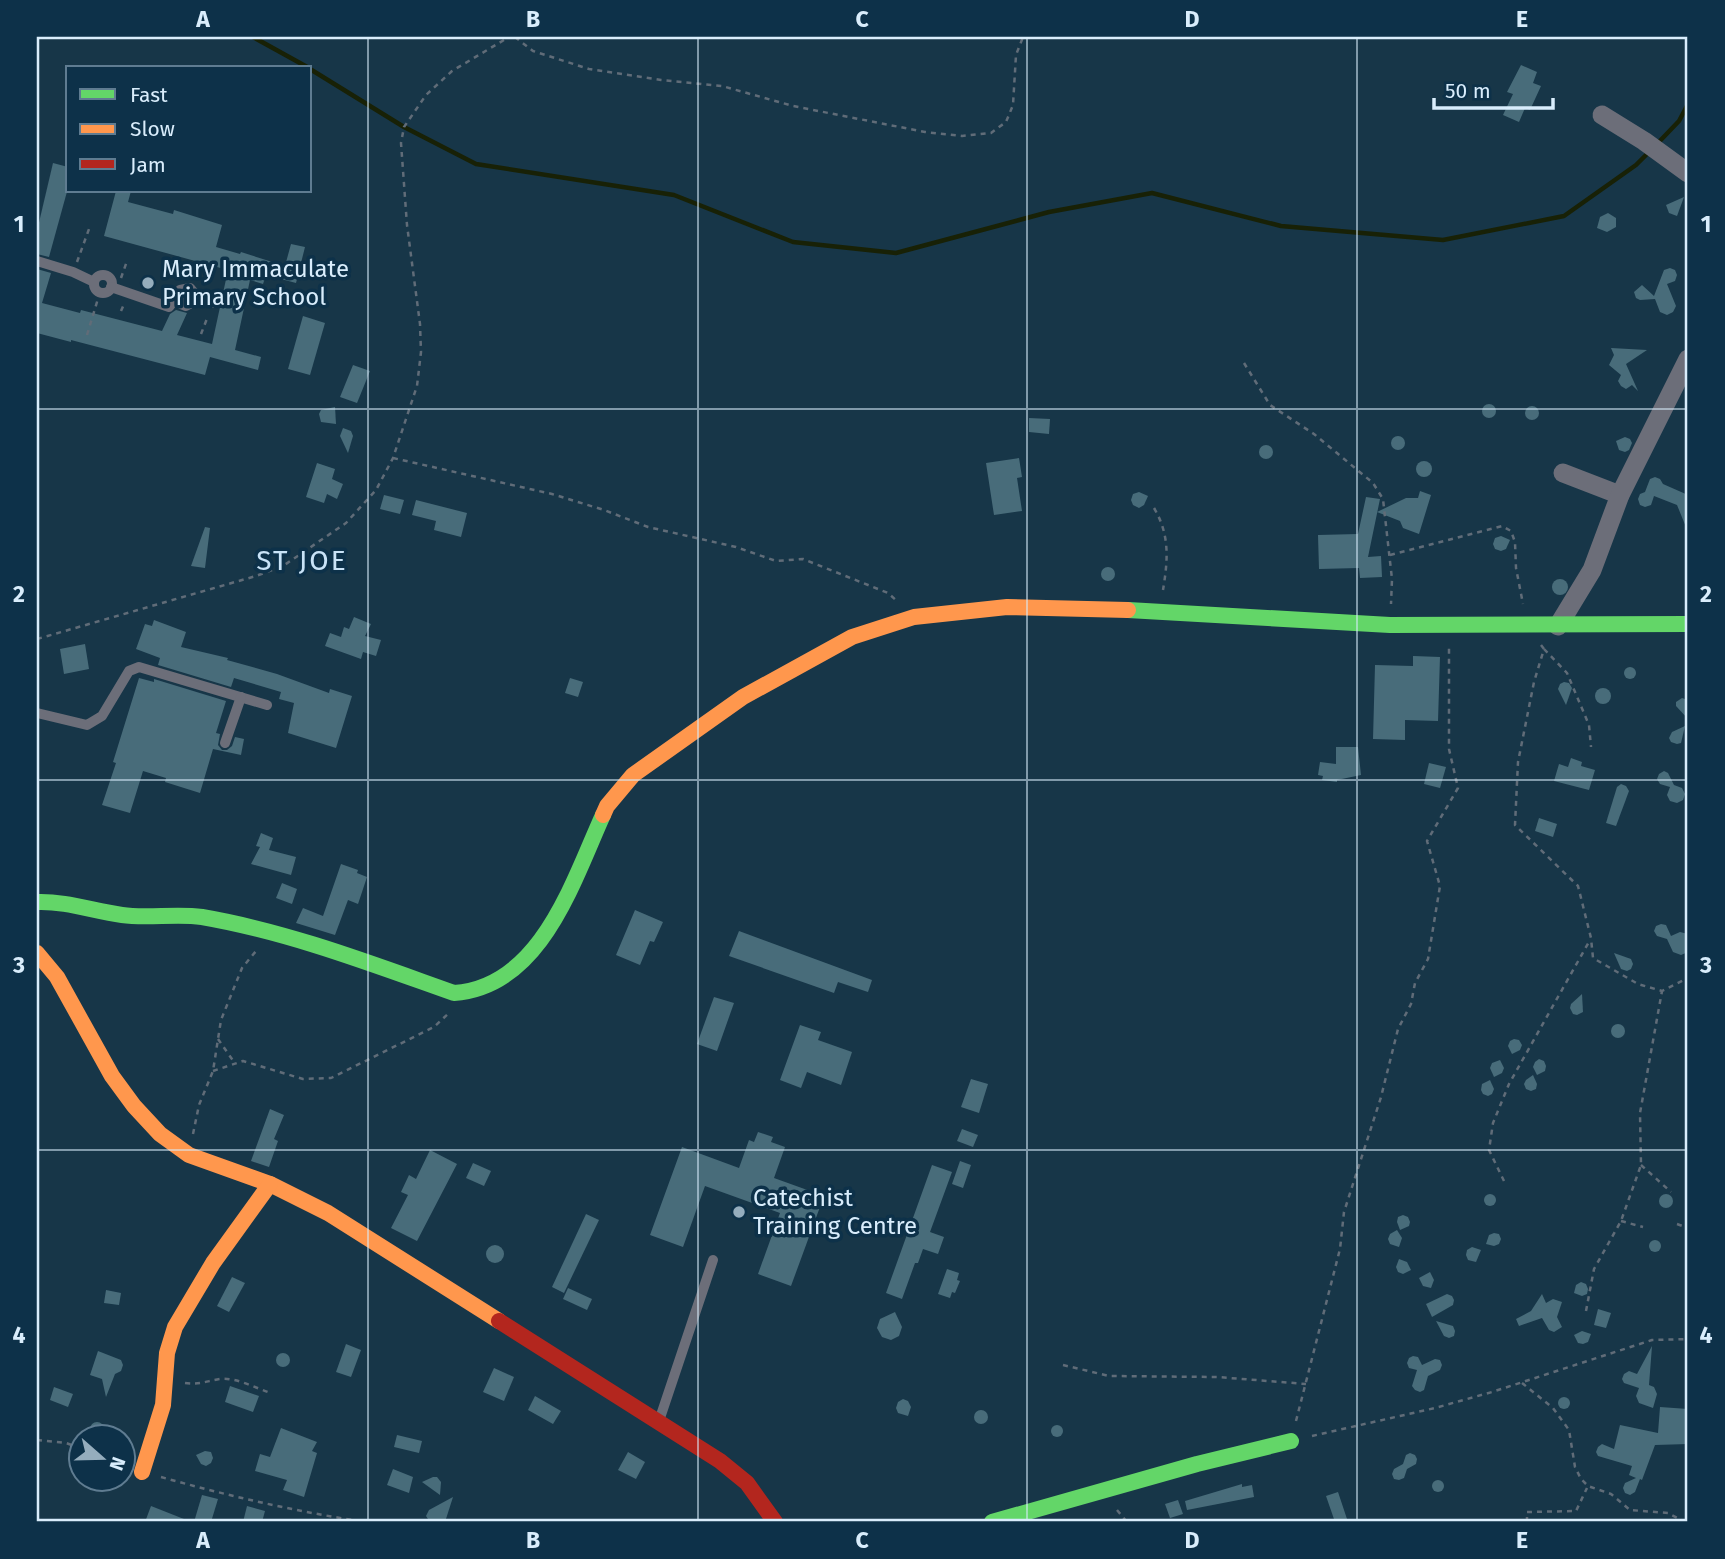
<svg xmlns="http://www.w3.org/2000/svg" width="1725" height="1559" font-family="'Fira Sans',sans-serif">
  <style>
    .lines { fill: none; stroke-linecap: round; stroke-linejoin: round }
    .stream { stroke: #182106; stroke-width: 4.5 }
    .building { fill: #486c7a }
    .path { stroke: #606c78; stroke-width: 2.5; stroke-dasharray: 5 5; stroke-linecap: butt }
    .lane { stroke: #6c6e79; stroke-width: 10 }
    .street { stroke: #6c6e79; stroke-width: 19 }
    .fast { stroke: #63d668; stroke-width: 16 }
    .slow { stroke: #ff974d; stroke-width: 16 }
    .jam { stroke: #b3261e; stroke-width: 16 }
    .grid { fill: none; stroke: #d9edfc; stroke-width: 2; stroke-opacity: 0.55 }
    .poi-dot { fill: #95adbd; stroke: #0d3149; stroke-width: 2.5 }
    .labels { text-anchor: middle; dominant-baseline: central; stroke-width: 7; stroke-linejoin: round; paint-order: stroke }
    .poi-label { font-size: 24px; fill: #d9edfc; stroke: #0d3149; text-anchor: start }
    .quarter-label { font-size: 28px; letter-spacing: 2px; fill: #c9e3f7; stroke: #0d3149 }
    .neatline { fill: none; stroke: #d9edfc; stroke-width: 2.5 }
    .grid-label { font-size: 23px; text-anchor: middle; font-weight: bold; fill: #d9edfc }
  </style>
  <rect width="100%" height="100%" fill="#173648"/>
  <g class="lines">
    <!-- stream -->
    <g class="stream">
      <polyline points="253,37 309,68"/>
      <polyline points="310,69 404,127 476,164 674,195 793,242 896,253 1049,212 1152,193 1281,226 1443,240 1564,216 1636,165 1650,151"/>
      <polyline points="1656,145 1679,121 1688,104"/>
    </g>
  </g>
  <!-- building -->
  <g class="building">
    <polygon points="1521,65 1537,72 1533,83 1541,86 1530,110 1525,108 1519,122 1503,115 1513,94 1507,92"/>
    <polygon points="53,163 68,167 68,188 49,257 37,254 37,231"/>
    <polygon points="116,191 131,191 128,202 173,214 174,210 222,225 216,247 240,254 241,252 285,266 291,244 305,247 296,283 266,275 263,284 250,280 235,350 261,357 258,370 210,357 205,375 71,340 71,342 37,333 37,269 51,273 42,303 80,313 81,310 162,331 170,314 176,310 187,313 177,335 212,344 228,270 104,236"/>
    <polygon points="1684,197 1677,216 1669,213 1666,205"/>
    <polygon points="1608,213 1616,218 1616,227 1607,232 1597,228 1600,217"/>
    <polygon points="1670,268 1675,270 1677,275 1675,281 1667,284 1676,306 1673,312 1667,315 1660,312 1655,299 1640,300 1636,298 1634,292 1642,285 1654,296 1664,270"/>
    <polygon points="303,316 325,323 310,375 288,369"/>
    <polygon points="1611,348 1647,350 1626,364 1638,391 1632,385 1626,389 1621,386 1618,381 1621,375 1609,365 1614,355"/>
    <polygon points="353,365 370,371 357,403 340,397"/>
    <circle cx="1489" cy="411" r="7"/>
    <circle cx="1532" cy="413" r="7"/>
    <polygon points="335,407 336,424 321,422 319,414 321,410"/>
    <polygon points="1029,418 1050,419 1049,434 1029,432"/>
    <polygon points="343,428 351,431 353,436 348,453 340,436"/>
    <circle cx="1398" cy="443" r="7"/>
    <polygon points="1625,437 1630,439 1632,443 1629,450 1625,452 1619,450 1616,441"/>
    <circle cx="1266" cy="452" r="7"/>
    <polygon points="1019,458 1022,477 1017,478 1022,511 994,515 986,463"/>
    <circle cx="1424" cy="469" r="8"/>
    <polygon points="317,463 335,469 332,479 343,484 337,499 327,494 324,503 306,497"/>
    <polygon points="1655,477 1660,479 1663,484 1688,495 1688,532 1677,505 1654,496 1651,505 1645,507 1640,505 1638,499 1640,494 1645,492 1650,479"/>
    <polygon points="1420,491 1431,495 1419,534 1403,528 1400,521 1377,512 1406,498 1418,498"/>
    <polygon points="1139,492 1148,496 1144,505 1139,508 1133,505 1131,500 1133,494"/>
    <polygon points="384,495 404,500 400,514 380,509"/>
    <polygon points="1366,497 1380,499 1368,557 1381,556 1382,577 1360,578 1359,568 1319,569 1318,535 1358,534"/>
    <polygon points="416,500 467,513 461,537 434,530 436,521 412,515"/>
    <polygon points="205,527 210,528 205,568 191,566"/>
    <polygon points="1501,536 1510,540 1506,549 1501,551 1495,549 1493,544 1495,538"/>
    <circle cx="1108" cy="574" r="7"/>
    <circle cx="1560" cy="587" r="8"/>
    <polygon points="354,617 371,624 365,636 381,640 376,656 363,652 361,659 325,646 330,633 341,637 344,627 349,629"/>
    <polygon points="154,620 186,632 181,647 228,658 227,660 277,674 329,693 330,689 352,696 336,748 288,733 294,703 279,699 281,692 234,678 231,687 158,665 160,658 136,649 145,624 152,626"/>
    <polygon points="85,644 89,669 64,674 60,649"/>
    <polygon points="1413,656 1440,657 1438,721 1405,720 1405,740 1373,739 1375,665 1413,666"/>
    <circle cx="1630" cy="673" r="6"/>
    <polygon points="139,678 154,682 154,679 226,701 216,733 220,734 218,745 222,750 227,750 232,746 235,737 244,739 241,755 213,749 200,793 165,782 166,778 143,771 130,813 102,805 116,763 113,762"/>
    <polygon points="570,678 583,682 578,697 565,693"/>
    <polygon points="1564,682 1569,683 1572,688 1566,705 1558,689 1560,684"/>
    <circle cx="1603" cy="696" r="8"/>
    <polygon points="1682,698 1688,700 1688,719 1676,706 1676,702"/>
    <polygon points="1685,726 1681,743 1677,744 1671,742 1669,738 1672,732"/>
    <polygon points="1336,747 1358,747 1361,775 1337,780 1337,782 1322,780 1323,776 1318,775 1320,762 1336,764"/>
    <polygon points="1571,758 1582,762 1581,766 1595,770 1589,790 1554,781 1559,764 1568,767"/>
    <polygon points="1429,763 1446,767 1440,788 1424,784"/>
    <polygon points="1664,771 1668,773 1674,785 1682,788 1685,794 1683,800 1677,803 1670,801 1667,795 1670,787 1660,784 1657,779 1659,774"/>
    <polygon points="1621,784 1626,786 1629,791 1616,826 1606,823 1617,787"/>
    <polygon points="1539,818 1557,824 1553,837 1535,831"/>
    <polygon points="261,833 273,838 269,850 296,857 291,875 251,864 260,847 256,846"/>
    <polygon points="341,864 358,870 357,873 367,877 358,904 348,900 335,935 296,923 303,908 323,916"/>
    <polygon points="282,883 297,889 292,904 276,898"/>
    <polygon points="635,910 663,922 654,942 650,941 640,965 616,955"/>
    <polygon points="1661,924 1666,925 1671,936 1680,932 1688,934 1688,952 1681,955 1673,952 1667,939 1657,936 1654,931 1656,926"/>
    <polygon points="739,931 872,980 868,992 838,982 834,993 729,956"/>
    <polygon points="1614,953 1631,959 1633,964 1631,969 1627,971 1621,969"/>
    <polygon points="1582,994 1583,1012 1577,1015 1573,1014 1570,1008 1571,1004"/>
    <polygon points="714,997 734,1003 717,1051 697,1044"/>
    <circle cx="1618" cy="1031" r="7"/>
    <polygon points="800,1025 821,1032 818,1040 852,1052 841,1085 807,1072 801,1088 780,1080"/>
    <polygon points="1514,1039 1519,1040 1522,1045 1520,1050 1512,1054 1508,1046 1510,1041"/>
    <polygon points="1539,1059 1544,1061 1546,1066 1545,1071 1537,1075 1533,1067 1535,1062"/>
    <polygon points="1500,1060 1504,1068 1502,1073 1494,1077 1490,1068 1492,1063"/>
    <polygon points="1533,1075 1537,1084 1536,1089 1531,1091 1526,1089 1524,1084 1526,1080"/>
    <polygon points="971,1079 988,1084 979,1113 961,1107"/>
    <polygon points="1490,1080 1494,1089 1492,1094 1488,1096 1483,1094 1481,1090 1482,1084"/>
    <polygon points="270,1109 284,1115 274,1139 278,1141 269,1167 251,1161"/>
    <polygon points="962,1129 978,1135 973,1147 957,1141"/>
    <polygon points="758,1132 773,1137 771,1142 785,1147 774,1178 824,1196 791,1286 758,1274 780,1213 705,1186 683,1247 650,1235 682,1147 739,1168 749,1140 754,1142"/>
    <polygon points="430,1150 457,1164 417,1241 391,1228 408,1195 401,1192 409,1175 416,1179"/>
    <polygon points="960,1161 971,1165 963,1188 952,1184"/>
    <polygon points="473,1163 491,1171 484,1186 466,1178"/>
    <polygon points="932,1165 952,1172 930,1232 944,1237 938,1254 923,1249 918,1263 915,1263 902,1299 886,1293"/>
    <circle cx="1490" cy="1200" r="6"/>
    <circle cx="1666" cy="1201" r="7"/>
    <polygon points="586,1214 599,1220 564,1293 552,1287"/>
    <polygon points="1403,1215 1408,1217 1410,1222 1409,1226 1400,1230 1397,1222 1398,1217"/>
    <polygon points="1397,1230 1402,1238 1399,1247 1390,1244 1388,1239 1390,1234"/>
    <polygon points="1494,1233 1499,1234 1501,1239 1499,1244 1494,1246 1486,1244 1489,1235"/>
    <circle cx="1655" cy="1246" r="6"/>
    <circle cx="495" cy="1254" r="9"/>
    <polygon points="1472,1247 1481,1250 1476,1262 1468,1260 1466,1255 1467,1250"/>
    <polygon points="1399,1259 1407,1262 1411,1270 1403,1274 1398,1272 1396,1267"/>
    <polygon points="947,1269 959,1273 957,1280 960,1281 955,1293 952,1292 950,1298 938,1294"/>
    <polygon points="1430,1272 1434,1280 1431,1288 1423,1286 1419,1278"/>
    <polygon points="232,1277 245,1283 229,1312 217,1306"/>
    <polygon points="1581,1282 1586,1284 1588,1289 1587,1294 1582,1296 1574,1293 1576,1285"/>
    <polygon points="568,1288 592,1299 587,1310 563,1299"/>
    <polygon points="106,1290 121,1293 119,1305 104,1303"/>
    <polygon points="1447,1294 1452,1296 1454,1300 1453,1305 1432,1317 1426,1304"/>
    <polygon points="1542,1294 1546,1303 1553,1299 1562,1302 1557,1317 1562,1327 1554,1332 1549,1330 1542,1318 1519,1326 1516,1319 1531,1311"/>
    <polygon points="1598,1309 1611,1313 1606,1328 1594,1325"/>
    <polygon points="895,1312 902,1327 899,1336 891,1340 882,1337 877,1328 880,1319"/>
    <polygon points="1436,1321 1453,1326 1455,1331 1454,1336 1449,1338 1444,1336"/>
    <polygon points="1582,1331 1591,1334 1588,1342 1583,1344 1578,1343 1574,1335"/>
    <polygon points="346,1344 361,1350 351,1377 336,1372"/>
    <polygon points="1652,1346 1649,1385 1654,1387 1657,1394 1653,1408 1639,1403 1636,1396 1639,1388 1624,1383 1622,1379 1624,1374 1629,1371 1637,1374"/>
    <polygon points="98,1351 121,1360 123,1365 121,1371 115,1374 106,1397 102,1379 90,1375"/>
    <circle cx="283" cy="1360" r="7"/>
    <polygon points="1413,1356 1418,1357 1422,1365 1435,1359 1440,1360 1442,1365 1440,1370 1428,1376 1424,1390 1420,1392 1415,1390 1412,1386 1417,1370 1409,1368 1407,1363 1409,1358"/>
    <polygon points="494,1368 514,1377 504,1401 483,1392"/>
    <polygon points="230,1386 259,1396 253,1412 225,1402"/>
    <polygon points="54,1387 73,1394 68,1407 50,1400"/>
    <polygon points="535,1396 561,1411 553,1424 528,1410"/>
    <circle cx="1564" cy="1403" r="6"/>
    <polygon points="903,1399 908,1401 911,1407 908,1416 898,1413 896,1408 898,1402"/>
    <polygon points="1660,1407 1688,1409 1688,1444 1655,1445 1642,1480 1640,1479 1635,1492 1630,1495 1625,1493 1623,1488 1625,1483 1636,1478 1629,1475 1632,1466 1598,1456 1596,1452 1598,1447 1602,1444 1614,1449 1620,1425 1658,1433"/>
    <circle cx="981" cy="1417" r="7"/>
    <circle cx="97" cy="1429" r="7"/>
    <circle cx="1057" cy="1431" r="6"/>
    <polygon points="281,1428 317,1442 312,1451 317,1453 304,1497 283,1490 287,1480 255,1471 260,1454 270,1457"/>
    <polygon points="397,1435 422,1441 419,1453 394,1447"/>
    <polygon points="205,1451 211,1452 213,1458 211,1463 206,1466 201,1464 196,1455"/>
    <polygon points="628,1452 645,1462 636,1479 618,1470"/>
    <polygon points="1410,1453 1415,1455 1417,1459 1416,1464 1407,1469 1404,1478 1399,1480 1394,1479 1392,1474 1394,1469 1403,1464 1406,1455"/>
    <polygon points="393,1469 413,1477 409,1493 387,1485"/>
    <polygon points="433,1477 437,1477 441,1482 440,1495 422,1482"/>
    <circle cx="1438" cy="1486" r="6"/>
    <polygon points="1242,1484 1242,1487 1252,1485 1254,1497 1187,1510 1185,1501"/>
    <polygon points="1338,1492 1348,1522 1335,1522 1326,1496"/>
    <polygon points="202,1495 218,1499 211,1522 194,1522"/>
    <polygon points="453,1497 445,1522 430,1522 426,1516 429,1510"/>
    <polygon points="1178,1500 1183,1514 1170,1518 1165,1504"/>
    <polygon points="151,1506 189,1521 189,1522 145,1522"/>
    <polygon points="247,1506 265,1511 262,1522 243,1522"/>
  </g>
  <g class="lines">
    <!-- path -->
    <g class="path">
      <polyline points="515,37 533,51 589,69 661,80 722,86 793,106 925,132 962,136 991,133 1006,122 1013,105 1016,55 1023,37"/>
      <polyline points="77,262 89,229"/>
      <polyline points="121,278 127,261"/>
      <polyline points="121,311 124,304"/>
      <polyline points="201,334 208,316"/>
      <polyline points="87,335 100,292"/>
      <polyline points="1244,363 1270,405 1314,434 1373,483 1383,499 1392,579 1391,604"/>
      <polyline points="393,458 552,494 604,510 648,527 736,547 776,561 803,559 888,593 897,601"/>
      <path d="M1154 508C1170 535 1168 560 1163 590"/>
      <polyline points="1390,555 1502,526 1511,531 1515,542 1516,568 1523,604"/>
      <polyline points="37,639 256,576 283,566 346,523 376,490 393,458 417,386 421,352 420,324 407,225 401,143 404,127 426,95 452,71 509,37"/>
      <polyline points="1541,645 1544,649 1534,682 1518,762 1515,825 1578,886 1591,938 1593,958 1638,984 1662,991 1688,978"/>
      <polyline points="1544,649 1567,673 1589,725 1591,747"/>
      <polyline points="218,1039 234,1062"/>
      <polyline points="213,1071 243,1061 303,1079 331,1078 434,1027 450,1012"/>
      <polyline points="193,1134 199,1105 213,1071 221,1020 242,968 256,951"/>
      <polyline points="1641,1165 1671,1192"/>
      <polyline points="1504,1181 1489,1150 1493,1123 1509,1084 1590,940"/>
      <polyline points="1621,1221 1643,1227"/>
      <polyline points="1677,1224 1688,1228"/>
      <polyline points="1586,1311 1594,1269 1621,1221 1641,1165 1640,1113 1662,991"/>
      <polyline points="1063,1365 1109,1376 1217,1377 1306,1384"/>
      <path d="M185 1383C199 1385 207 1381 220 1379 236 1377 255 1388 271 1393"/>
      <polyline points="1522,1383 1553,1408 1569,1430 1575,1467 1581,1479 1588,1486 1611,1494 1630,1510 1668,1513 1685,1522"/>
      <polyline points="1296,1421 1340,1249 1344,1212 1381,1097 1398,1029 1411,1004 1415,983 1428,959 1440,886 1427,841 1458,788 1449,749 1449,645"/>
      <polyline points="1312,1436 1435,1408 1492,1392 1652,1340 1688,1339"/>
      <polyline points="37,1440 66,1443 80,1448"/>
      <path d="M161 1477C229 1496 297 1512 366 1522"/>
      <polyline points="1117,1510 1127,1522"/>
      <polyline points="1527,1522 1527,1512 1576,1511 1587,1488"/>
    </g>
    <!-- lane -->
    <g class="lane">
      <polyline points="37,261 73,272 94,282"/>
      <circle cx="103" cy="284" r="9"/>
      <polyline points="111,287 169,307 178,295"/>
      <polyline points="195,301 195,294 190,288 180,290 178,295 181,304 186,306 195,301 213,303"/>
      <polyline points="37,713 87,725 102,716 129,671 139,667 267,705"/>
      <polyline points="225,743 241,697"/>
      <polyline points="659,1421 713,1260"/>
    </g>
    <!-- street -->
    <g class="street">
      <polyline points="1602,115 1644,141 1688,173"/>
      <polyline points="1563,473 1620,495"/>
      <polyline points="1558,626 1592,570 1620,495 1688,359"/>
    </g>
    <!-- fast -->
    <g class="fast">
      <polyline points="1128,610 1390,625 1688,624"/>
      <path d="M37 902C66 901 93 911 122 915 148 919 175 913 202 917 289 932 372 964 454 993 541 987 573 881 603 815"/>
      <polyline points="992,1522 1197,1464 1291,1441"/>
    </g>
    <!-- slow -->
    <g class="slow">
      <polyline points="603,815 607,806 633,775 743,697 852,637 914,617 1007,607 1128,610"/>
      <polyline points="37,953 57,977 112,1076 134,1106 160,1134 189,1155 270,1184 328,1213 499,1321"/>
      <polyline points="142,1472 163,1405 167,1353 175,1327 213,1263 270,1184"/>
    </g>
    <!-- jam -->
    <polyline class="jam" points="499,1321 720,1461 747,1483 775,1522"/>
  </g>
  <!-- grid -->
  <path class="grid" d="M368 37V1522M698 37V1522M1027 37V1522M1357 37V1522M37 409H1688M37 780H1688M37 1150H1688"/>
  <!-- markers -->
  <g class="poi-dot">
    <circle cx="148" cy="283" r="7"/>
    <circle cx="739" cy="1212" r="7"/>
  </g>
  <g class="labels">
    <!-- poi labels -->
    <g class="poi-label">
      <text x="162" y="269">Mary Immaculate<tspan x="162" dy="28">Primary School</tspan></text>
      <text x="753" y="1198">Catechist<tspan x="753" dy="28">Training Centre</tspan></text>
    </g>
    <!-- quarter labels -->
    <g class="quarter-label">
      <text x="302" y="560">ST JOE</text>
    </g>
  </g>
  <!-- border -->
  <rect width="1725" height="1559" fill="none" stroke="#0d3149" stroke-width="77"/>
  <!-- legend -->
  <rect x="66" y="66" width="245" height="126" fill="#0d3149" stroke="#5f7c91" stroke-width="2"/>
  <rect x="80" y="89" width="35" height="10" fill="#63d668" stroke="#5f7c91" stroke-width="2"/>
  <text x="130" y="102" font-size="21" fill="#d9edfc">Fast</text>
  <rect x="80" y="124" width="35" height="10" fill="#ff974d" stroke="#5f7c91" stroke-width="2"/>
  <text x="130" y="136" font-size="21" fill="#d9edfc">Slow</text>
  <rect x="80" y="159" width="35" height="10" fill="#b3261e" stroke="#5f7c91" stroke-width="2"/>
  <text x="130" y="172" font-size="21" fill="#d9edfc">Jam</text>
  <!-- north arrow -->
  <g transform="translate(102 1458) rotate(110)"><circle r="33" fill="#0d3149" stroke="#5f7c91" stroke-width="2"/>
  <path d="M0-5L12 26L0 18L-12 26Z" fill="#95adbd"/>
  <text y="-10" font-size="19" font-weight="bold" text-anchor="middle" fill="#d9edfc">N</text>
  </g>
  <!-- scale -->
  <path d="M1434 98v10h119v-10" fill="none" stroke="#d9edfc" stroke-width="3.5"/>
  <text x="1445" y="98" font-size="21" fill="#d9edfc" stroke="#0d3149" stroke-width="5" paint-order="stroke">50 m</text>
  <rect x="38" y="38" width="1648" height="1482" class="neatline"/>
  <g class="grid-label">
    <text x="203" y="27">A</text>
    <text x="533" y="27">B</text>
    <text x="862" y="27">C</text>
    <text x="1192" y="27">D</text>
    <text x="1522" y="27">E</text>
    <text x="19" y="232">1</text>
    <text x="1706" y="232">1</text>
    <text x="19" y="602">2</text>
    <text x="1706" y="602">2</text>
    <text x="19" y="973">3</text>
    <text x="1706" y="973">3</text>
    <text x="19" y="1343">4</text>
    <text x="1706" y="1343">4</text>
    <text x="203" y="1548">A</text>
    <text x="533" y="1548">B</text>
    <text x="862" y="1548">C</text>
    <text x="1192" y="1548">D</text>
    <text x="1522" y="1548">E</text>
  </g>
</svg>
